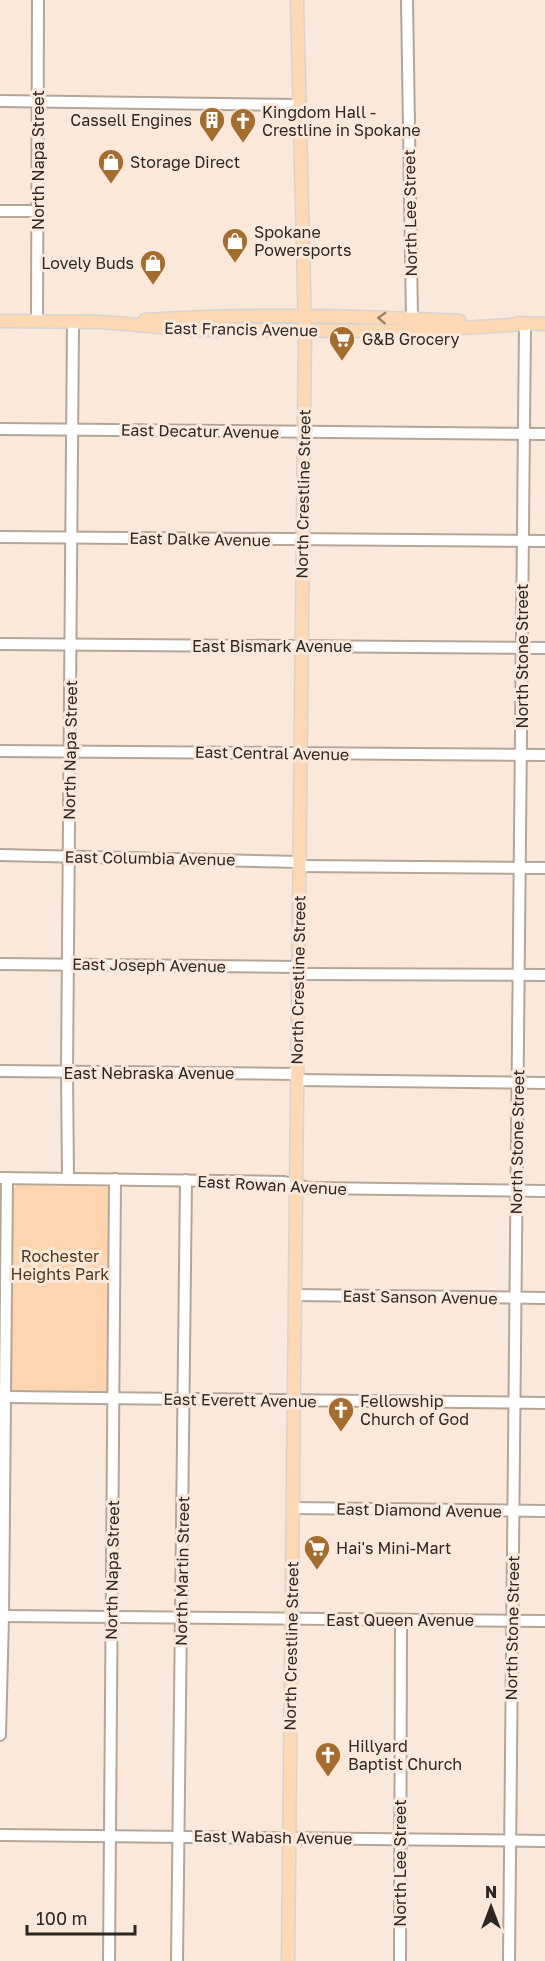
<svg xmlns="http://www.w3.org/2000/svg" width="545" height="1961" font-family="'Golos Text',sans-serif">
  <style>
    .green { fill: #fed5ae }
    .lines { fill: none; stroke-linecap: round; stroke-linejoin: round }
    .minor-casing { stroke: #b4a597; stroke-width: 14 }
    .major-casing { stroke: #d5d4d3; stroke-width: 15 }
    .minor { stroke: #fff; stroke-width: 10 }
    .major { stroke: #fed8b3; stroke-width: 12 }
    .oneway { stroke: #96806a }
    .labels { text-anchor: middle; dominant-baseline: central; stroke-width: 6; stroke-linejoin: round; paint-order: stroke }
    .poi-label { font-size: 16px; fill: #2d2721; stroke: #fae9db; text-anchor: start }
    .street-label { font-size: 16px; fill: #2d2721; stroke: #fae9db }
    .park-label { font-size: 16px; fill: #523618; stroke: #fae9db }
  </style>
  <rect width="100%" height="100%" fill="#fae9db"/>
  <!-- green -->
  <polygon class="green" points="17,1185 110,1187 109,1393 13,1392 9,1388 11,1191"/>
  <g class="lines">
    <!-- minor casing -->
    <g class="minor-casing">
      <g id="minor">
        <polyline points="407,0 412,319"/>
        <polyline points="0,101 299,105"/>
        <polyline points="0,211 37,211"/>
        <polyline points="37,321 38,0"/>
        <polyline points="0,429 545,434"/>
        <polyline points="0,537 545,541"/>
        <polyline points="0,644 545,648"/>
        <polyline points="0,751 545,755"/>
        <polyline points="0,855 300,862"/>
        <polyline points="299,866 545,868"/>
        <polyline points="0,964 299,967"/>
        <polyline points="299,974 545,975"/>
        <polyline points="0,1071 297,1074"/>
        <polyline points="297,1080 545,1083"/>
        <polyline points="0,1178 284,1182 310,1188 545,1191"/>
        <polyline points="68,1178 67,1072 73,322"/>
        <polyline points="295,1295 545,1298"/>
        <polyline points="6,1397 545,1403"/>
        <polyline points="293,1508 545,1511"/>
        <polyline points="3,1616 545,1621"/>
        <polyline points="0,1735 3,1616 7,1178"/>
        <polyline points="0,1835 545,1841"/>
        <polyline points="109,1961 115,1179"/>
        <polyline points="177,1961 186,1180"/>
        <polyline points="400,1961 401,1621"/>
        <polyline points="509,1961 525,324"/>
      </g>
    </g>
    <!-- major casing -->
    <g class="major-casing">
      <g id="major">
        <path d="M145 320C250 313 356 316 460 321"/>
        <polyline points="0,321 102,322 195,330 412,331 525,324"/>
        <polyline points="517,323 545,324"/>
        <polyline points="288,1961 305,331 297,0"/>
      </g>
    </g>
    <!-- minor -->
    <use href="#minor" class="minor"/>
    <!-- major -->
    <use href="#major" class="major"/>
  </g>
  <!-- one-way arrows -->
  <defs><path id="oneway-chevron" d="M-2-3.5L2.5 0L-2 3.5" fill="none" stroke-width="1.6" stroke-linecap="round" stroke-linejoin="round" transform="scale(1.5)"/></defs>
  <use class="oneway" href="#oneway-chevron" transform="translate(382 318) rotate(-178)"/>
  <!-- icons -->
  <defs>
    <g id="building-pin" transform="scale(1.35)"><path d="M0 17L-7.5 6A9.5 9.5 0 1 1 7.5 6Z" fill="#a66c2c" stroke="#fae9db"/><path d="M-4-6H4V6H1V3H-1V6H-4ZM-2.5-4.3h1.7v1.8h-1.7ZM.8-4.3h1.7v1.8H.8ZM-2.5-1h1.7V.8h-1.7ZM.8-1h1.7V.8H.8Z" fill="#fff"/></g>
    <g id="church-pin" transform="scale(1.35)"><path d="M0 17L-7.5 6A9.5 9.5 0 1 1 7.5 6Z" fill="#a66c2c" stroke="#fae9db"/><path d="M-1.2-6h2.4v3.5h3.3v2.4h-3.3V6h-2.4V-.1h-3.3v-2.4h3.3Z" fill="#fff"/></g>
    <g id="shop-pin" transform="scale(1.35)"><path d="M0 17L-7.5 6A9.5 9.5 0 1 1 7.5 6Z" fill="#a66c2c" stroke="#fae9db"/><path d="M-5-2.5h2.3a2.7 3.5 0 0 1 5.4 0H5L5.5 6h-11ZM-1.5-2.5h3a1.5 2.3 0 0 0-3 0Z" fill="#fff"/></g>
    <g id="supermarket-pin" transform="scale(1.35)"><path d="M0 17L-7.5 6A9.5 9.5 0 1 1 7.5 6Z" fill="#a66c2c" stroke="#fae9db"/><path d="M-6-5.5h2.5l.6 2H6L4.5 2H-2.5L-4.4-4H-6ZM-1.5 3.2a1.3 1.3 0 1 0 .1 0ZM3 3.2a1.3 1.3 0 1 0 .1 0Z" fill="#fff"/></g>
  </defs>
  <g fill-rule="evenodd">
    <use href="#building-pin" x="212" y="120"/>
    <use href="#church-pin" x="243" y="121"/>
    <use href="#shop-pin" x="111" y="162"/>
    <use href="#shop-pin" x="235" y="241"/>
    <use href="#shop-pin" x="153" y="263"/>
    <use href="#supermarket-pin" x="342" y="339"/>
    <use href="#church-pin" x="341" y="1410"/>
    <use href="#supermarket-pin" x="317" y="1548"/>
    <use href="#church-pin" x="328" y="1755"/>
  </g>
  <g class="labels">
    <!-- poi labels -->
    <g class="poi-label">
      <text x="262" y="112">Kingdom Hall -<tspan x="262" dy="18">Crestline in Spokane</tspan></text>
      <text x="192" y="120" text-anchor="end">Cassell Engines</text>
      <text x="130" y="162">Storage Direct</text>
      <text x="254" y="232">Spokane<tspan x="254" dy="18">Powersports</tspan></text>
      <text x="134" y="263" text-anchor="end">Lovely Buds</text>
      <text x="362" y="339">G&amp;B Grocery</text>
      <text x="360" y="1401">Fellowship<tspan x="360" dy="18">Church of God</tspan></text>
      <text x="336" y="1548">Hai's Mini-Mart</text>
      <text x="348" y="1746">Hillyard<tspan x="348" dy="18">Baptist Church</tspan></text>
    </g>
    <!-- street labels -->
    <g class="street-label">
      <text transform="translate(38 160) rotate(-90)">North Napa Street</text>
      <text transform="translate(410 213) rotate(-91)">North Lee Street</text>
      <text transform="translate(241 329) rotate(1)">East Francis Avenue</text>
      <text transform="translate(200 431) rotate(1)">East Decatur Avenue</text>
      <text transform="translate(303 494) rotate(-89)">North Crestline Street</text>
      <text transform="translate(200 539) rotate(1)">East Dalke Avenue</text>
      <text x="272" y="646">East Bismark Avenue</text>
      <text transform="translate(522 656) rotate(-90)">North Stone Street</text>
      <text transform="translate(70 750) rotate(-89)">North Napa Street</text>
      <text transform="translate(272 753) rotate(1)">East Central Avenue</text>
      <text transform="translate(150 858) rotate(1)">East Columbia Avenue</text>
      <text transform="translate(149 965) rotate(1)">East Joseph Avenue</text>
      <text transform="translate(298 980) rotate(-89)">North Crestline Street</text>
      <text x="149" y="1073">East Nebraska Avenue</text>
      <text transform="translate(517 1142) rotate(-89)">North Stone Street</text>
      <text transform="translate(272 1185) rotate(3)">East Rowan Avenue</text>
      <text transform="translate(420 1297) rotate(1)">East Sanson Avenue</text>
      <text transform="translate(240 1400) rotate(1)">East Everett Avenue</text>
      <text transform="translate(419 1510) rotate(1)">East Diamond Avenue</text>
      <text transform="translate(112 1570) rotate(-89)">North Napa Street</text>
      <text transform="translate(182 1571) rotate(-89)">North Martin Street</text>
      <text x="400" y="1620">East Queen Avenue</text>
      <text transform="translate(512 1628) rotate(-89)">North Stone Street</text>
      <text transform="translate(291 1646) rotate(-89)">North Crestline Street</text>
      <text transform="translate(273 1837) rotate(1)">East Wabash Avenue</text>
      <text transform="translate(400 1863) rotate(-90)">North Lee Street</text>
    </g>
    <!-- park labels -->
    <g class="park-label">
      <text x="60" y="1256">Rochester<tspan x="60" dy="18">Heights Park</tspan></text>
    </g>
  </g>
  <!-- north arrow -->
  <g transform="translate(491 1907)" stroke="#fae9db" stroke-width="4.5" paint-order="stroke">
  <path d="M0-4.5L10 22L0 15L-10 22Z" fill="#2d2721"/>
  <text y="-9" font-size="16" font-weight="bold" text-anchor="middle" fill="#2d2721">N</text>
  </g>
  <!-- scale -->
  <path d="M27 1925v9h108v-9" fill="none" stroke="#2d2721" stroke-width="3"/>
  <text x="36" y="1925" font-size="18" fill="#2d2721" stroke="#fae9db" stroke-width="4.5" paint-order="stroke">100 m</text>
</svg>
